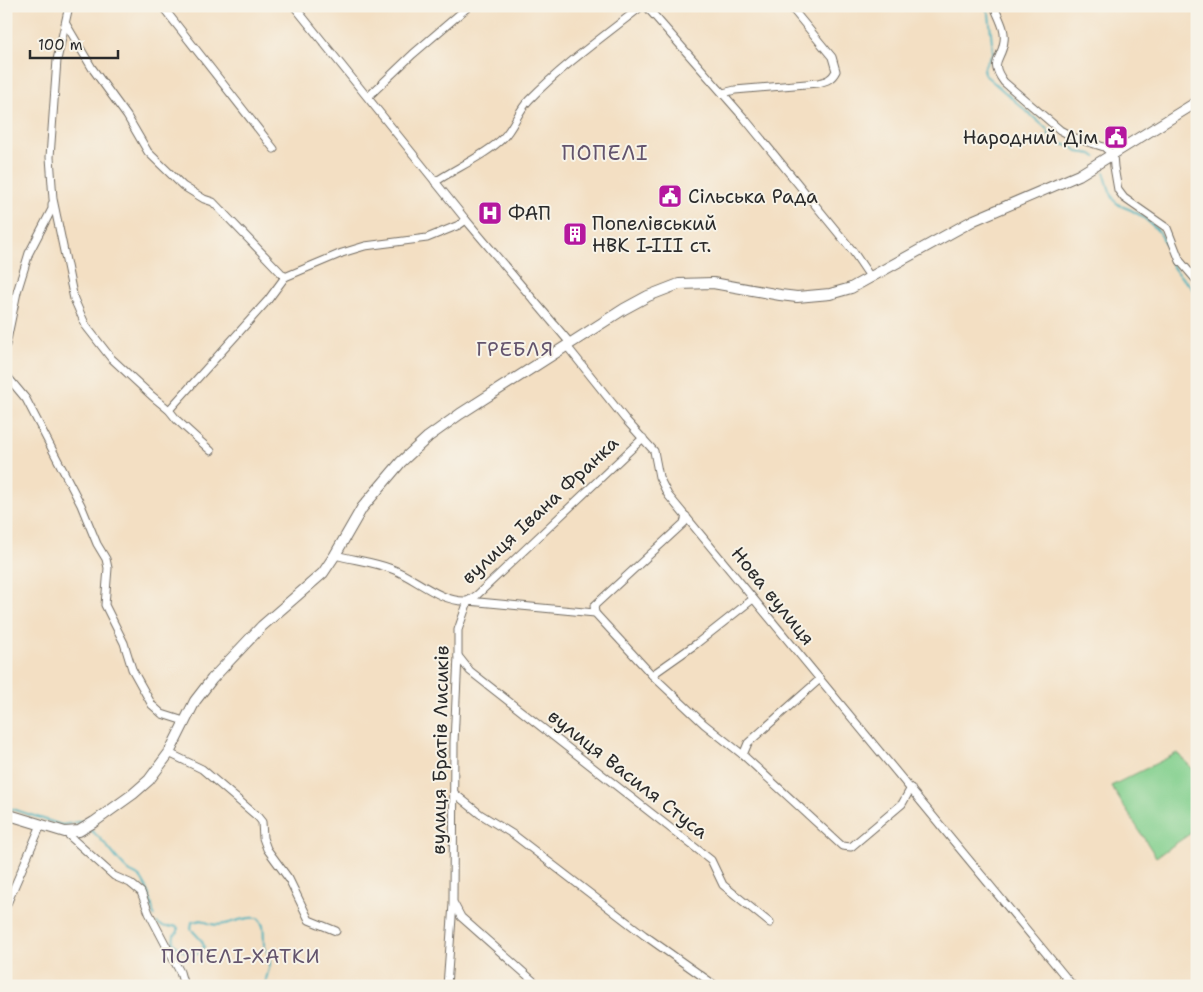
<svg xmlns="http://www.w3.org/2000/svg" width="1203" height="992" font-family="'Shantell Sans',sans-serif">
  <style>
    .green { fill: #84d08f; stroke: #587e5d }
    .lines { fill: none; stroke-linecap: round; stroke-linejoin: round }
    .stream { stroke: #40afbc; stroke-width: 2 }
    .street-casing { stroke: #716a60; stroke-width: 9 }
    .secondary-casing { stroke: #716a60; stroke-width: 12 }
    .street { stroke: #fff; stroke-width: 7 }
    .secondary { stroke: #fff; stroke-width: 10 }
    .labels { text-anchor: middle; dominant-baseline: central; stroke-width: 4; stroke-linejoin: round; paint-order: stroke }
    .poi-label { font-size: 19px; fill: #2b2b2b; stroke: #f7f3e8; text-anchor: start }
    .street-label { font-size: 19px; fill: #2b2b2b; stroke: #f7f3e8 }
    .neighbourhood-label { font-size: 20px; letter-spacing: 1px; fill: #63546d; stroke: #f7f3e8 }
    .quarter-label { font-size: 21px; letter-spacing: 1px; fill: #63546d; stroke: #f7f3e8 }
  </style>
  <rect width="100%" height="100%" fill="#f7f3e8"/>
  <filter id="ink" filterUnits="userSpaceOnUse"><feTurbulence type="fractalNoise" baseFrequency=".02" numOctaves="2"/><feDisplacementMap in="SourceGraphic" scale="10" xChannelSelector="R" yChannelSelector="G"/><feConvolveMatrix kernelMatrix="1 2 1 2 8 2 1 2 1" color-interpolation-filters="sRGB"/></filter>
  <filter id="wash" filterUnits="userSpaceOnUse"><feTurbulence type="fractalNoise" baseFrequency=".0096" numOctaves="4" result="noise"/><feDisplacementMap in="SourceGraphic" scale="20" xChannelSelector="R" yChannelSelector="G"/><feGaussianBlur stdDeviation="1.12" result="paint"/><feColorMatrix in="noise" values="0 0 0 0 0 0 0 0 0 0 0 0 0 0 0 0 0 1.4 0 .05"/><feComposite in="paint" operator="in"/></filter>
  <g filter="url(#wash)">
    <rect width="100%" height="100%" fill="#f3dfc3"/>
    <!-- green -->
    <polygon class="green" points="1177,753 1197,773 1197,829 1156,857 1111,786"/>
    <g class="lines">
      <!-- stream -->
      <g class="stream">
        <polyline points="985,6 989,14 993,52 983,69 984,74 1047,129 1052,141 1072,147 1078,152 1092,154 1096,157"/>
        <path d="M1104 172C1107 181 1109 193 1115 201 1119 207 1125 207 1131 210 1141 215 1152 224 1159 232 1167 242 1167 254 1172 265 1177 276 1190 283 1197 294"/>
        <polyline points="6,807 62,825 82,821 84,824"/>
        <path d="M89 829C106 840 114 859 129 871 133 874 139 875 142 880 149 890 152 904 154 916"/>
        <path d="M157 923C163 927 167 928 174 926L178 928V932L174 935 173 942C179 951 190 956 200 953L204 947 202 941 191 929 192 922 202 920C222 933 237 915 258 918 266 925 263 934 264 944 266 951 270 955 270 963 270 971 264 978 266 986"/>
      </g>
    </g>
  </g>
  <g filter="url(#ink)">
    <g class="lines">
      <!-- street casing -->
      <g class="street-casing">
        <g id="street">
          <polyline points="69,6 57,60 50,157 53,199 74,299 86,326 111,358 152,396 169,410 177,420 211,451"/>
          <polyline points="162,6 274,149"/>
          <polyline points="294,6 466,220 570,343"/>
          <polyline points="646,6 745,119 852,250 871,278"/>
          <path d="M994 6C998 17 1006 29 1004 41 1002 61 988 60 1004 82L1060 130 1075 138 1104 147 1113 155 1114 167 1118 190 1124 198 1167 228 1180 261 1197 281"/>
          <polyline points="66,24 92,68 127,116 148,152 183,186 204,199 213,202 285,277"/>
          <path d="M723 93 735 90 818 83C827 81 832 79 836 71L832 57 790 6"/>
          <polyline points="368,97 413,54 469,6"/>
          <path d="M435 182C456 168 486 155 503 138 514 127 518 111 529 100 563 65 604 36 642 6"/>
          <polyline points="6,345 17,292 29,253 52,209 52,204"/>
          <polyline points="566,345 625,419 654,451 659,477 668,495 1073,986"/>
          <polyline points="6,375 26,399 81,505 97,544 106,559 108,568 105,605 124,643 132,669 152,705 162,714 184,721"/>
          <polyline points="169,410 268,300 285,277 342,253 365,246 427,238 459,225 466,220"/>
          <path d="M335 555C354 560 374 562 392 569 414 577 441 603 467 601 470 600 474 597 477 595L643 438"/>
          <polyline points="595,613 594,606 684,523 686,516"/>
          <polyline points="458,656 470,671 711,860 723,885 770,923"/>
          <polyline points="652,675 696,644 753,599"/>
          <polyline points="169,753 202,769 258,817 262,822 263,838 267,849 289,879 309,920 336,931"/>
          <polyline points="743,755 748,743 820,679"/>
          <polyline points="454,793 480,814 514,835 644,935 716,986"/>
          <polyline points="65,832 114,876 130,883 141,892 149,913 180,972 184,986"/>
          <polyline points="6,906 41,825"/>
          <polyline points="447,986 453,904"/>
          <polyline points="539,986 461,917 453,902 454,742 458,656 458,630 468,601 595,613 652,675 704,724 743,755 842,846 851,847 902,804 911,788"/>
        </g>
      </g>
      <!-- secondary casing -->
      <g class="secondary-casing">
        <polyline id="secondary" points="6,814 65,832 79,831 94,822 133,794 149,780 169,753 195,701 212,679 262,626 323,573 335,555 362,508 401,462 428,437 460,414 624,309 648,296 679,284 713,283 780,295 797,297 830,294 851,288 974,220 1079,175 1197,102"/>
      </g>
      <!-- street -->
      <use href="#street" class="street"/>
      <!-- secondary -->
      <use href="#secondary" class="secondary"/>
    </g>
  </g>
  <!-- icons -->
  <defs>
    <g id="civic-square" transform="scale(1.25)"><rect x="-9" y="-9" width="18" height="18" rx="4" fill="#b5179e" stroke="#f7f3e8"/><path d="M-.6-6.5H3V-4.5H.6V-3L4-1V1h2V6H-6V1h2V-1L-.6-3ZM-1.2 2.5V6h2.4V2.5Z" fill="#fff"/></g>
    <g id="hospital-square" transform="scale(1.25)"><rect x="-9" y="-9" width="18" height="18" rx="4" fill="#b5179e" stroke="#f7f3e8"/><path d="M-5-5h3v3.5h4V-5h3V5h-3V1.5h-4V5h-3Z" fill="#fff"/></g>
    <g id="building-square" transform="scale(1.25)"><rect x="-9" y="-9" width="18" height="18" rx="4" fill="#b5179e" stroke="#f7f3e8"/><path d="M-4-6H4V6H1V3H-1V6H-4ZM-2.5-4.3h1.7v1.8h-1.7ZM.8-4.3h1.7v1.8H.8ZM-2.5-1h1.7V.8h-1.7ZM.8-1h1.7V.8H.8Z" fill="#fff"/></g>
  </defs>
  <g fill-rule="evenodd">
    <use href="#civic-square" x="1116" y="137"/>
    <use href="#civic-square" x="670" y="196"/>
    <use href="#hospital-square" x="490" y="213"/>
    <use href="#building-square" x="575" y="234"/>
  </g>
  <g class="labels">
    <!-- poi labels -->
    <g class="poi-label">
      <text x="1098" y="137" text-anchor="end">Народний Дім</text>
      <text x="688" y="196">Сільська Рада</text>
      <text x="508" y="213">ФАП</text>
      <text x="592" y="223">Попелівський<tspan x="592" dy="22">НВК І-ІІІ ст.</tspan></text>
    </g>
    <!-- street labels -->
    <g class="street-label">
      <text transform="translate(540 510) rotate(-43)">вулиця Івана Франка</text>
      <text transform="translate(773 596) rotate(51)">Нова вулиця</text>
      <text transform="translate(440 750) rotate(-89)">вулиця Братів Лисиків</text>
      <text transform="translate(628 774) rotate(38)">вулиця Василя Стуса</text>
    </g>
    <!-- neighbourhood labels -->
    <g class="neighbourhood-label">
      <text x="515" y="349">ГРЕБЛЯ</text>
      <text x="241" y="956">ПОПЕЛІ-ХАТКИ</text>
    </g>
    <!-- quarter labels -->
    <g class="quarter-label">
      <text x="605" y="153">ПОПЕЛІ</text>
    </g>
  </g>
  <!-- margin -->
  <rect width="1203" height="992" fill="none" stroke="#f7f3e8" stroke-width="25"/>
  <!-- scale -->
  <path d="M30 50v8h88v-8" fill="none" stroke="#2b2b2b" stroke-width="2.5"/>
  <text x="38" y="50" font-size="15" fill="#2b2b2b" stroke="#f7f3e8" stroke-width="4" paint-order="stroke">100 m</text>
</svg>
